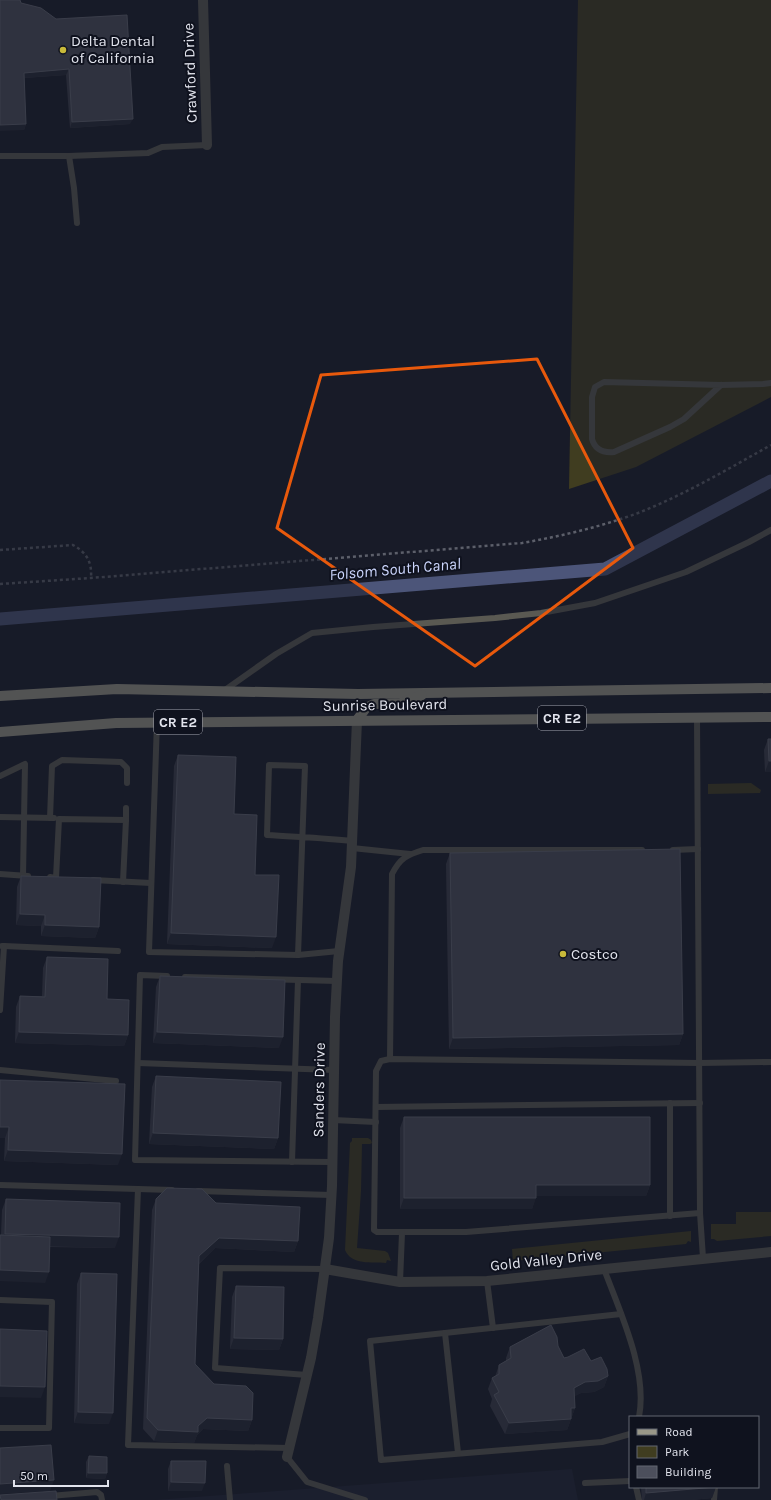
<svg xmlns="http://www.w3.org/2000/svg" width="771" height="1500" font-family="Karla,sans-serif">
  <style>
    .built { fill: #1f2436 }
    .green { fill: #403d20 }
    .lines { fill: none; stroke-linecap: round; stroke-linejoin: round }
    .canal { stroke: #4c5579; stroke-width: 13 }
    .path { stroke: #5c5f6a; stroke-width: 2.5; stroke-dasharray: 3 3; stroke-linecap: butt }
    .service { stroke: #5a5952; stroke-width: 6 }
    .minor { stroke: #5a5952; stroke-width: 10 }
    .primary { stroke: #999788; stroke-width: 10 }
    .wall { fill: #3a3d4a }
    .shaded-wall { fill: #252835 }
    .building { fill: #4c4f5c; stroke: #636672 }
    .marked { fill: none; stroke: #e8590c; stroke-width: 3; stroke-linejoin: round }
    .poi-dot { fill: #c9ba3a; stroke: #0f121e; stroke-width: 1.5 }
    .labels { text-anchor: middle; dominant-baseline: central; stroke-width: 4; stroke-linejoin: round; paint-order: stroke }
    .shield { fill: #0f121e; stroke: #a3a5af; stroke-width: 1 }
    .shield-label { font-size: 14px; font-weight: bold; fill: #e2e4ed }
    .poi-label { font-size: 15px; fill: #e2e4ed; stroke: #0f121e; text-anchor: start }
    .street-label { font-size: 15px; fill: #e2e4ed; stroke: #0f121e }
    .water-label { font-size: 16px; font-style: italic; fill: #cbd5fc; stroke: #0f121e }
  </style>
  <rect width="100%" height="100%" fill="#181b28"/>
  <!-- built -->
  <polygon class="built" points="572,1469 578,1500 155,1500"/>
  <!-- green -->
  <g class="green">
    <polygon points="578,0 771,0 771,397 636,467 569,489"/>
    <polygon points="751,783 761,790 760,793 708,794 708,784"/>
    <path d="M352 1138H368L371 1140 372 1143 370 1144H362L361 1191 357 1248 385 1251 388 1253 391 1261 387 1260 386 1263C372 1262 351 1265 345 1250L350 1143 352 1141Z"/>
    <polygon points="736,1212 771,1212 771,1236 717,1241 714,1239 711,1239 711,1224 736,1224"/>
    <polygon points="691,1231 691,1242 688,1241 686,1244 513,1261 512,1249"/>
  </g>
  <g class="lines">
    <!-- canal -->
    <polyline class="canal" points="0,619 605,569 771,481"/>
    <!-- path -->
    <g class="path">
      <path d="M0 550 73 545C87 553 92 562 91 578"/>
      <path d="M0 584 91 578 522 543C562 536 600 527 638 513 684 495 728 469 771 445"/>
    </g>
    <!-- service -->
    <g class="service">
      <polyline points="0,156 69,156 148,153 162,147 207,145"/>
      <polyline points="69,156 74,188 77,223"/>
      <path d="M721 385 684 419 670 427 614 452C603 453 595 450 592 439V397L595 387 604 382 721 385 763 384 771 383"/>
      <polyline points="225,690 276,654 312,633 373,627 495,618 541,613 595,603 686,572 749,542 771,530"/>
      <polyline points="697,717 700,1213 703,1258"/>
      <path d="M157 722 149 952 298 955 305 766 269 765 267 835C295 837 324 838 352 841"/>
      <polyline points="0,776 25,764 23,876"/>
      <polyline points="0,817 54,818"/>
      <polyline points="50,818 52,766 62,760 121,762 127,768 127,783"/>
      <polyline points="126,820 126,808"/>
      <polyline points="352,848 410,854"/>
      <polyline points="673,850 698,849"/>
      <polyline points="0,874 28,876"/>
      <polyline points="50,877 56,878 59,819 126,820 123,882"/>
      <polyline points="93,880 151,883"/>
      <polyline points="4,946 118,951"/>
      <polyline points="298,955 339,951"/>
      <polyline points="167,976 140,975 135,1160 332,1162"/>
      <polyline points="185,977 337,981"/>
      <polyline points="0,1010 4,946 2,946"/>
      <path d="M390 1059 392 874C400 858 407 855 423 850H642"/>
      <polyline points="138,1063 334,1070"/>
      <polyline points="0,1070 116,1081"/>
      <polyline points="376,1107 700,1103"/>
      <polyline points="333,1120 376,1122"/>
      <polyline points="292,1162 298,980"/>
      <polyline points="0,1185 172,1190"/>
      <polyline points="138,1189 128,1445 289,1448"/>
      <polyline points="198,1191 331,1195"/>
      <polyline points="700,1213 466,1232 377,1232 374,1230 376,1071 381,1061 390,1059 699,1063 771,1062"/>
      <polyline points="670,1216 670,1103"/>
      <path d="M604 1269C620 1312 648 1371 639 1417"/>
      <polyline points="487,1281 493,1328"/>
      <polyline points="400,1282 402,1233"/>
      <polyline points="0,1300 52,1302 49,1428 0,1428"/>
      <polyline points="621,1314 370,1341 381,1460 602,1442 630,1434"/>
      <polyline points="445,1333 458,1453"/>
      <polyline points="307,1375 215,1368 220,1268 325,1269"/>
      <polyline points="287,1457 307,1482 365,1500"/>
      <polyline points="227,1466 230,1500"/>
      <polyline points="585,1483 630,1481"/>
      <polyline points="636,1487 639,1500"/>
      <polyline points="50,1496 97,1492 101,1495 102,1500"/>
      <polyline points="714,1500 715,1487"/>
    </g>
    <!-- minor -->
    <g class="minor">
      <polyline points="203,0 207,145"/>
      <polyline points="325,1269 400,1282 487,1281 771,1252"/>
      <polyline points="287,1457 311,1358 318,1318 329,1238 332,1186 335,1017 338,961 351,867 357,720"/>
    </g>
    <!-- primary -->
    <g class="primary">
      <polyline points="0,696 117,689 358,694 771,688"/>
      <polyline points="357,720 366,708 374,704 401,703 422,695"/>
      <polyline points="0,732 116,723 771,717"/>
    </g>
  </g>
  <!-- wall -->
  <g class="wall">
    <polygon points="21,3 130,124 70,128 66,75 24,78 26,124 24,130"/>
    <polygon points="768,739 771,772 765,772 764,750"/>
    <polygon points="178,755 234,814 255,875 272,948 167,944 174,766"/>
    <polygon points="450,853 683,1034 679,1045 449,1049 446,864"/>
    <polygon points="21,876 99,927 95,938 41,936 41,926 16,925 17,887"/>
    <polygon points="47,957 107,999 128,1035 124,1046 15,1043 16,1007 20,996 42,996 43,968"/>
    <polygon points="160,976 279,1048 153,1043 156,987"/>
    <polygon points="156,1076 278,1138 274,1149 149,1144 152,1087"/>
    <polygon points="0,1080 118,1165 4,1161 5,1138"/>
    <polygon points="404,1117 650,1185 646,1196 536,1196 532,1209 400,1209 400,1128"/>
    <polygon points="6,1199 115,1248 50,1247 45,1283 1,1235 2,1210"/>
    <polygon points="156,1199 216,1203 298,1241 294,1252 215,1248 199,1264 195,1364 214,1384 252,1420 248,1431 203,1429 197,1435 194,1443 154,1441 143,1429 152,1210"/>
    <polygon points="81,1273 109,1424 74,1423 77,1284"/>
    <polygon points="236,1286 283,1339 279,1350 230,1349 232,1297"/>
    <polygon points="558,1346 564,1358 591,1361 608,1376 604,1387 594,1392 581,1393 574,1396 575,1408 567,1430 505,1434 490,1406 492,1399 488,1389 492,1378 495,1377 499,1365 506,1361 506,1358 510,1347"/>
    <polygon points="89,1456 107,1473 105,1479 86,1478 86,1462"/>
    <polygon points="171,1461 202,1491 168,1491 168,1469"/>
    <polygon points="641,1487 716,1487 712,1498 691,1500 642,1500"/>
  </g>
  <!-- shaded-wall -->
  <g class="shaded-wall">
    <polygon points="69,69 66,75 22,78 24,73"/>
    <polygon points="133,119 130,124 70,128 72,122"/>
    <polygon points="26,124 24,130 0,131 0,125"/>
    <polygon points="769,761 771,761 771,772 765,772"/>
    <polygon points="20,914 45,915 41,926 16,925"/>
    <polygon points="45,925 99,927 95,938 41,936"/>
    <polygon points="171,933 276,937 272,948 167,944"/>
    <polygon points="19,1032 128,1035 124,1046 15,1043"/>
    <polygon points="157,1032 283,1037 279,1048 153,1043"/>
    <polygon points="683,1034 679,1045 449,1049 453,1038"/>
    <polygon points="0,1127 9,1127 5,1138 0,1138"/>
    <polygon points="153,1133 278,1138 274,1149 149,1144"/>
    <polygon points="8,1150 122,1154 118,1165 4,1161"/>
    <polygon points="536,1185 650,1185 646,1196 532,1196"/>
    <polygon points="404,1198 536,1198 532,1209 400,1209"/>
    <polygon points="5,1234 119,1237 115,1248 1,1245"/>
    <polygon points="219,1238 298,1241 294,1252 215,1248 195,1267 199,1256"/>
    <polygon points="0,1270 49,1272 45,1283 0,1281"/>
    <polygon points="234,1338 283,1339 279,1350 230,1349"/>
    <polygon points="608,1376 604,1387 594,1392 581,1393 570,1399 574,1388 585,1382"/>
    <polygon points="0,1386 45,1387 41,1398 0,1397"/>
    <polygon points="571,1408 575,1408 567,1430 505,1434 509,1423"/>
    <polygon points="78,1412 113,1413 109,1424 74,1423"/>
    <polygon points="207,1418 252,1420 248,1431 203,1429 197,1435 194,1443 154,1441 158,1430"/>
    <polygon points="88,1473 107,1473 105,1479 86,1478"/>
    <polygon points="54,1480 50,1491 0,1494 0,1484"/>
    <polygon points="171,1482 205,1483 202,1491 168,1491"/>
    <polygon points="716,1487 712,1498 691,1500 644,1500 646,1493"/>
  </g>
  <!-- building -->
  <g class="building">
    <polygon points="0,0 20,0 21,3 41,8 56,19 127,15 133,119 72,122 69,69 24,73 26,124 0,125"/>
    <polygon points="768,739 771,739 771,761 769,761"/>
    <polygon points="178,755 236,757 234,814 257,815 255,875 279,875 276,937 171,933"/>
    <polygon points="680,849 683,1034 453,1038 450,853"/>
    <polygon points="21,876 101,878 99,927 45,925 45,915 20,914"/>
    <polygon points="47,957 108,959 107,999 129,1000 128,1035 19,1032 20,996 45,997"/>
    <polygon points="160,976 285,980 283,1037 157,1032"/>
    <polygon points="156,1076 281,1082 278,1138 153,1133"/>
    <polygon points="0,1080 125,1084 122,1154 8,1150 9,1127 0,1127"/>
    <polygon points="404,1117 650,1117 650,1185 536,1185 536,1198 404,1198"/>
    <polygon points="167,1188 202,1189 216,1203 300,1207 298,1241 219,1238 199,1256 195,1364 214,1384 246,1386 253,1393 252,1420 207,1418 198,1426 198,1432 158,1430 147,1418 156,1199"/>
    <polygon points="6,1199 120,1203 119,1237 5,1234"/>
    <polygon points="0,1235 50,1237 49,1272 0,1270"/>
    <polygon points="81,1273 117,1274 113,1413 78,1412"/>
    <polygon points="236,1286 284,1287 283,1339 234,1338"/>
    <polygon points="551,1325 557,1337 558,1346 564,1358 568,1357 584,1349 591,1361 601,1357 607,1369 608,1376 598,1381 585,1382 574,1388 575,1408 571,1408 571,1419 509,1423 494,1395 499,1392 492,1378 499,1374 499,1365 511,1358 510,1347"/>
    <polygon points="0,1329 47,1331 45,1387 0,1386"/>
    <polygon points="51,1445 54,1480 0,1484 0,1448"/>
    <polygon points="89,1456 107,1457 107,1473 88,1473"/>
    <polygon points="171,1461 206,1461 205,1483 171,1482"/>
    <polygon points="646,1487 716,1487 646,1493"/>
    <polygon points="56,1491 57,1500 1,1500 0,1495"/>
  </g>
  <!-- marked area -->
  <path d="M0 0H771V1500H0ZM537 359 633 548 475 666 277 528 321 375Z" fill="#181b28" fill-opacity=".55" fill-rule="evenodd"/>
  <path class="marked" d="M537 359 633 548 475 666 277 528 321 375Z"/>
  <!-- markers -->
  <g class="poi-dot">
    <circle cx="63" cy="50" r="4"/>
    <circle cx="563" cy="954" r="4"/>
  </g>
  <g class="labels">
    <!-- shield labels -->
    <g class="shield">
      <rect x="538" y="706" width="48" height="24" rx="3"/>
      <rect x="154" y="710" width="48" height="24" rx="3"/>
    </g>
    <g class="shield-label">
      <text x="562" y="718">CR E2</text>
      <text x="178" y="722">CR E2</text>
    </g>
    <!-- poi labels -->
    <g class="poi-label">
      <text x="71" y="41">Delta Dental<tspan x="71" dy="17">of California</tspan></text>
      <text x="571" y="954">Costco</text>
    </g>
    <!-- street labels -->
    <g class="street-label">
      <text transform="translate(190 73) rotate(-92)">Crawford Drive</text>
      <text transform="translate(385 705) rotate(-1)">Sunrise Boulevard</text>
      <text transform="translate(319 1090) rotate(-89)">Sanders Drive</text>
      <text transform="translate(546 1260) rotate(-6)">Gold Valley Drive</text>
    </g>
    <!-- water labels -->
    <g class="water-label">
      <text transform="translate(395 569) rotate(-5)">Folsom South Canal</text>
    </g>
  </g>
  <!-- legend -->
  <rect x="629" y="1416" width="130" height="72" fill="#0f121e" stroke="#636671"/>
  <rect x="637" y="1429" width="20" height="6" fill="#999788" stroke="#636671"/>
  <text x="665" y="1436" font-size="12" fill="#e2e4ed">Road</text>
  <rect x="637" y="1446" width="20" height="12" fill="#403d20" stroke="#636671"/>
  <text x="665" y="1456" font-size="12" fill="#e2e4ed">Park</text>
  <rect x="637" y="1466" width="20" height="12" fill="#4c4f5c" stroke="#636671"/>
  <text x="665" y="1476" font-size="12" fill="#e2e4ed">Building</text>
  <!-- scale -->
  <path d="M14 1480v6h94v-6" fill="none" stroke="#e2e4ed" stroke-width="2"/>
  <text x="20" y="1480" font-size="12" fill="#e2e4ed" stroke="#0f121e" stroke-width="3" paint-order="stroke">50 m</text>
</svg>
